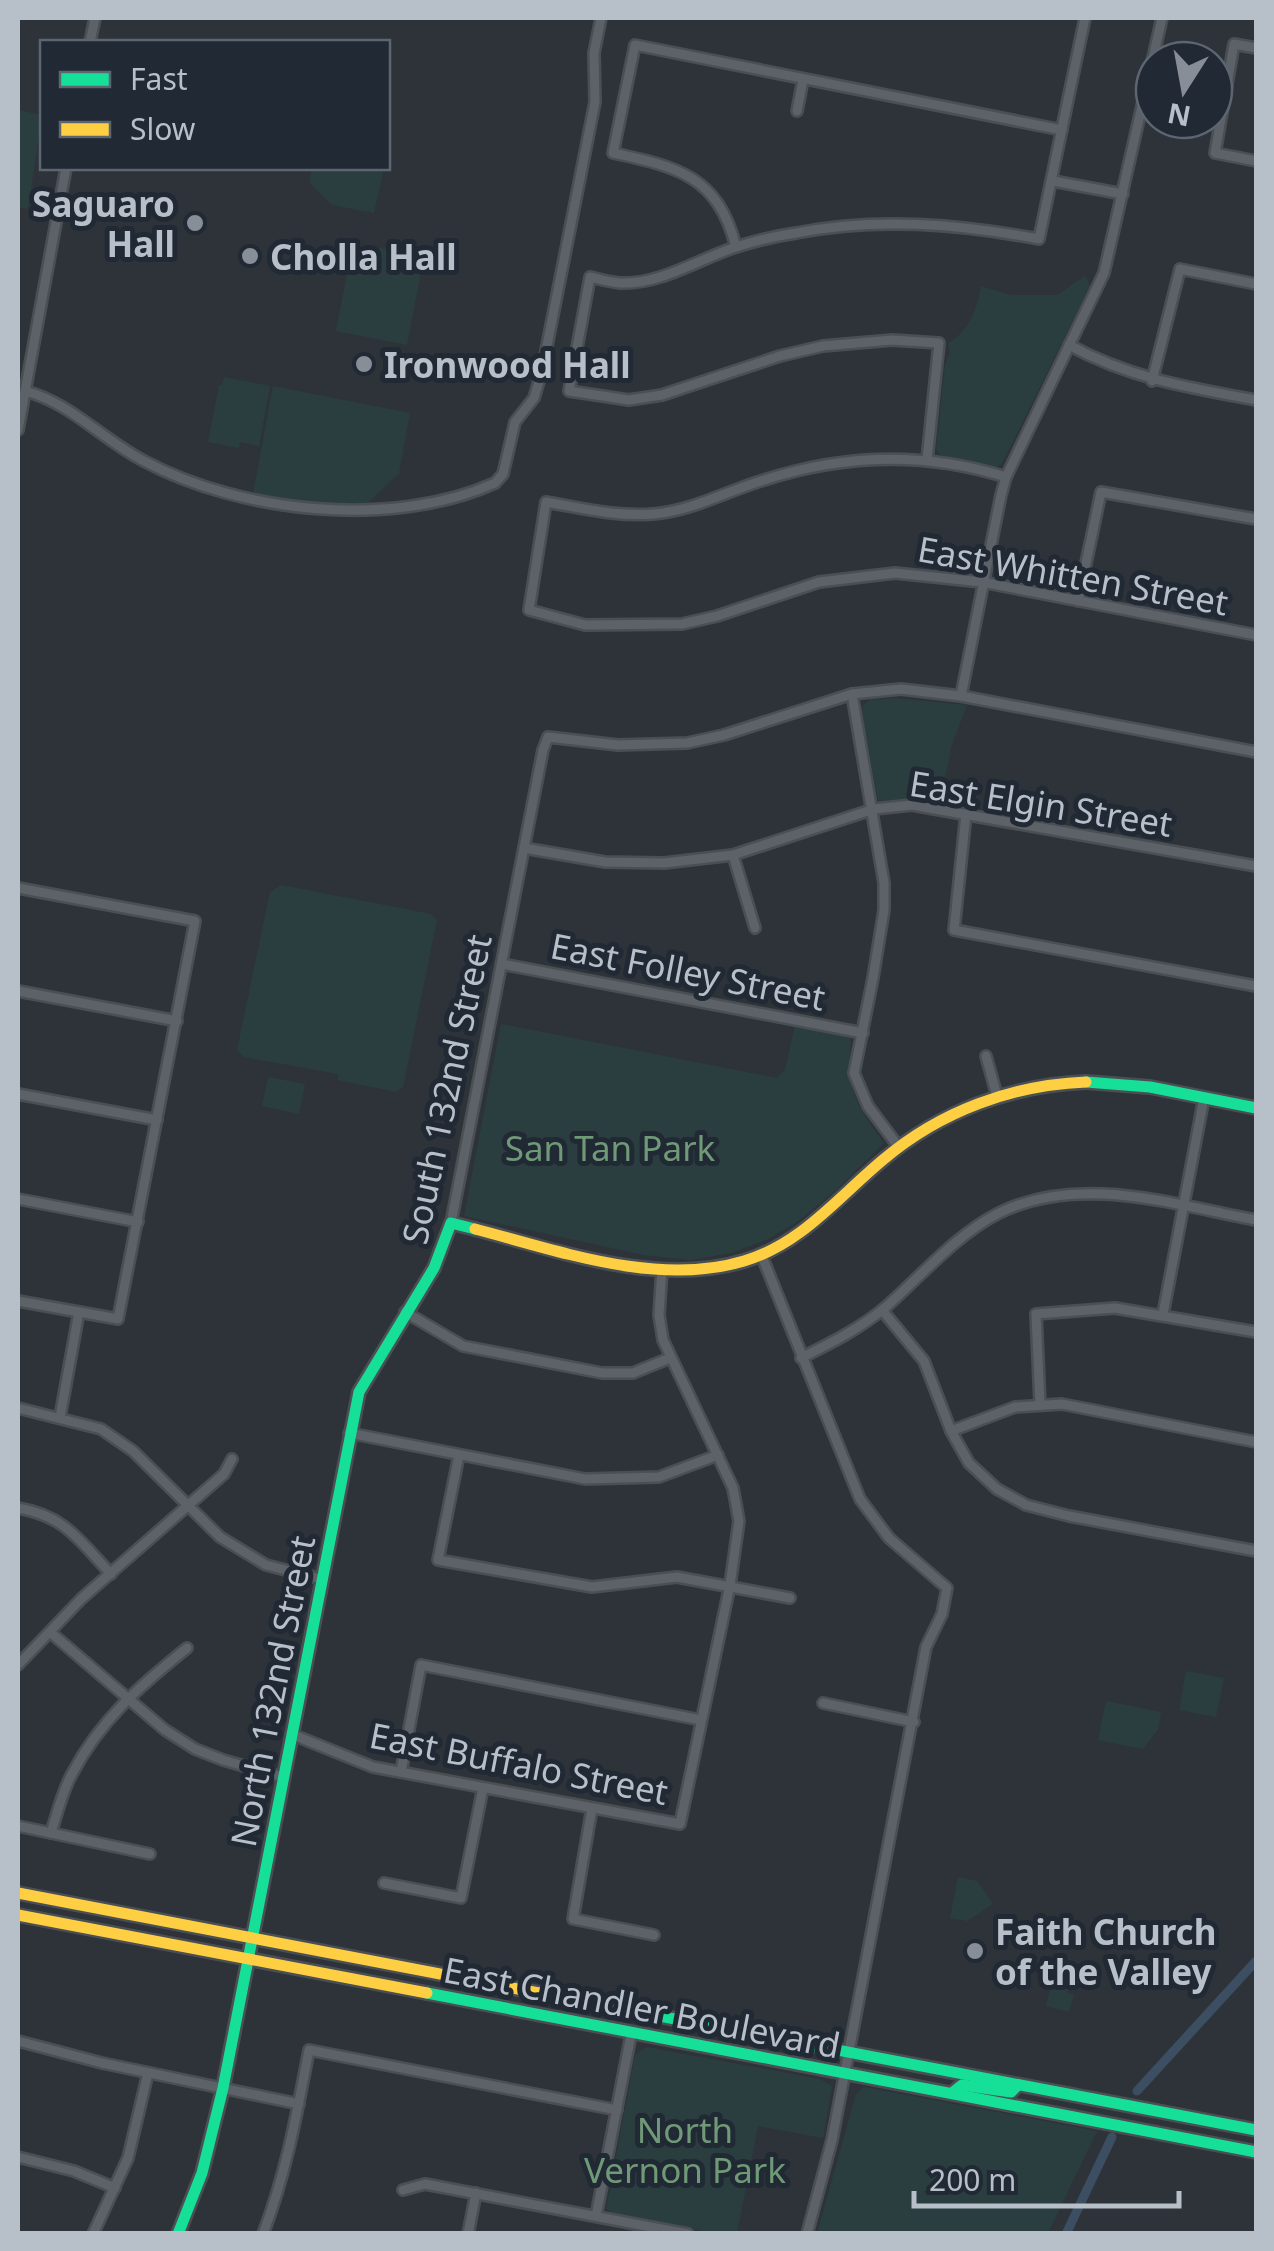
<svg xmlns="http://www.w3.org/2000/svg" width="1274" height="2251" font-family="'Noto Sans',sans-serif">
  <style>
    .green { fill: #2a3e40 }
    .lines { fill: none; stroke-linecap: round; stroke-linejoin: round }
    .canal { stroke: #3c4e62; stroke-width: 9 }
    .street-casing { stroke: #4a4f54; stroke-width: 14 }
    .fast-casing { stroke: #4a4f54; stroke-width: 16 }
    .slow-casing { stroke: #4a4f54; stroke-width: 16 }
    .street { stroke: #5d6168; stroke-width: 9 }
    .fast { stroke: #16e098; stroke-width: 11 }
    .slow { stroke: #ffcf43; stroke-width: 11 }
    .poi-dot { fill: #878e97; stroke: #202934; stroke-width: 4 }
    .labels { text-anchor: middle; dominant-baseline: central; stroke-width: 10; stroke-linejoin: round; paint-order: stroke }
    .poi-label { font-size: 35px; font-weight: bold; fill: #b7bfc9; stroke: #202934; text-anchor: start }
    .street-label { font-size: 35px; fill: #b7bfc9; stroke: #202934 }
    .park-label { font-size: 35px; fill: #709977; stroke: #202934 }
  </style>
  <rect width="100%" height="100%" fill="#2d3339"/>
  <!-- green -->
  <g class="green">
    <polygon points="18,110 42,115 28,209 18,207"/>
    <polygon points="312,168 384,168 374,213 332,205 309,182"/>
    <polygon points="353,243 424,256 407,345 336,331"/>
    <path d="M1085 276 1090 286 1002 464 996 467 941 455 936 449 945 365 950 352 948 343C968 333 978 308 981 286L1010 295H1057Z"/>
    <polygon points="224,377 270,386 259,446 240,442 239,448 208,442 219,385 222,385"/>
    <polygon points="273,386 410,413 399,473 361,510 252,499"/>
    <polygon points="893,698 967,705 952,744 940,803 912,799 878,801 862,713 863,705 870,700"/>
    <polygon points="281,885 431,914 437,920 403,1087 396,1092 338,1080 338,1074 244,1057 237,1050 270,892"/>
    <path d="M501 1024 777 1078 785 1070 795 1025 851 1038C846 1089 854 1102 884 1143L836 1190 797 1222 766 1240 731 1253 691 1260 644 1255 464 1216Z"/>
    <polygon points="268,1077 305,1084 299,1114 262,1106"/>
    <polygon points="1186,1671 1224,1678 1216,1717 1179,1710"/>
    <polygon points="1106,1701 1161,1712 1158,1729 1143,1749 1098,1740"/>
    <polygon points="958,1877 977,1881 993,1904 967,1921 950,1918"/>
    <polygon points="1053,1977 1070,1981 1067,1993 1074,1995 1069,2012 1046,2006"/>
    <polygon points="647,2047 820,2079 832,2086 823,2138 758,2126 737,2233 714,2233 615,2214 606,2209 635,2055"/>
    <polygon points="864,2087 1097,2131 1048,2233 817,2233 856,2094"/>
  </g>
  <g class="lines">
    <!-- canal -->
    <g class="canal">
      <polyline points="1137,2091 1256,1961"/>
      <polyline points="1066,2234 1112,2137"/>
    </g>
    <!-- street casing -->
    <g class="street-casing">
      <g id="street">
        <polyline points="90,42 95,18"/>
        <polyline points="1256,48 1234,44 1215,153 1256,161"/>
        <polyline points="797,111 803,80"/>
        <polyline points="1053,181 1123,194"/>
        <path d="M736 247C718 176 678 167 613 153L635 45 1062 130"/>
        <path d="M1069 345C1129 378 1190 388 1256 400"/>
        <polyline points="1152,381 1180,269 1256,284"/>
        <path d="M25 391C71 403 103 440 144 461 241 513 393 529 495 483L503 474 515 422 534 398 542 371 595 102 594 53 601 18"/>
        <polyline points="18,430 66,168"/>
        <path d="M927 460 939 343 892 340 823 346 780 356 662 395 629 400 569 391 590 277C599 279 610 282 620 283 660 285 699 259 736 247 755 241 776 236 796 233 877 217 958 224 1039 239L1085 18"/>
        <path d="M1006 477C926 452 844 454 764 480 727 491 692 511 653 514 617 517 581 508 546 502L529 610 585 625 682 624 717 616 819 582 895 573 982 582 1256 635"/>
        <polyline points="1078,601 1101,492 1256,519"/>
        <polyline points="852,694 884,883 884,910 873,978 854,1073 868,1106 898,1146"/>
        <polyline points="961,696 1001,495 1006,477 1104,273 1162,18"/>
        <polyline points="966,814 954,930 1256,986"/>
        <polyline points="524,848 605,862 664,863 733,855 874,809 912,805 1256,866"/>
        <polyline points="733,855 755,928"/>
        <polyline points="18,888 195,921 118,1319 18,1301"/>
        <polyline points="502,964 863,1033"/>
        <polyline points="18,991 177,1021"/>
        <polyline points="986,1056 997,1096"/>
        <polyline points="18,1094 157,1120"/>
        <polyline points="18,1199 138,1222"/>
        <polyline points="451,1223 543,750 548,737 618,745 687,743 724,735 852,694 901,689 961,696 1256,752"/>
        <polyline points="761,1254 860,1499 889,1538 947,1588 942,1614 926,1647 832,2140 807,2234"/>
        <polyline points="882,1310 924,1361 951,1431 969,1463 997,1489 1026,1505 1069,1516 1256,1551"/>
        <polyline points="405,1312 463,1346 602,1373 633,1373 670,1358"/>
        <polyline points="1163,1314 1204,1098"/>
        <path d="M801 1358C831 1343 861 1328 887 1306 922 1275 957 1234 999 1213 1080 1173 1174 1205 1256 1220"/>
        <polyline points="1040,1404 1036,1314 1115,1308 1256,1332"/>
        <polyline points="18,1408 101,1429 133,1451 220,1537 266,1565 321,1579"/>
        <polyline points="60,1417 79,1312"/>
        <polyline points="951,1431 1015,1407 1062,1404 1256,1442"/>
        <polyline points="349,1433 585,1479 659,1477 718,1455"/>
        <polyline points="459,1455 438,1560 592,1587 677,1577 790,1598"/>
        <path d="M18 1508C65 1516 79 1540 111 1574"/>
        <polyline points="50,1632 165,1730 195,1749 223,1760 283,1777"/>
        <polyline points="18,1665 81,1599 224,1474 232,1459"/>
        <polyline points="823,1703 914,1722"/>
        <polyline points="291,1734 373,1767 680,1824 730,1585 739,1521 733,1488 663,1340 659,1315 662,1269"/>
        <polyline points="401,1772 421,1665 701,1720"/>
        <polyline points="592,1808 573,1919 654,1935"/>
        <polyline points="18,1826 150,1854"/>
        <path d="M51 1833C57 1814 62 1792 72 1774 100 1720 141 1685 187 1648"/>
        <polyline points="384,1883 461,1898 483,1788"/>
        <polyline points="18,2041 102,2063 299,2104"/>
        <polyline points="18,2157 74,2171 115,2188"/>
        <polyline points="403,2190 425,2184 688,2234"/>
        <polyline points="596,2216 631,2035"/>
        <polyline points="93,2234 128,2158 148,2073"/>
        <path d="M263 2234C286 2174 297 2113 309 2050L617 2110"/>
        <polyline points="468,2234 476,2193"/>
      </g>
    </g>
    <!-- fast casing -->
    <g class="fast-casing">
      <g id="fast">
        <polyline points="1086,1082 1150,1087 1256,1108"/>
        <polyline points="427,1993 1256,2152"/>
        <polyline points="539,1993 1256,2130"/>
        <polyline points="952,2093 962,2085 1011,2092 1018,2085"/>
        <polyline points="178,2234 202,2173 223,2088 359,1392 434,1268 451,1223 475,1229"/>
      </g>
    </g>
    <!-- slow casing -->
    <g class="slow-casing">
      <g id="slow">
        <path d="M475 1229C559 1251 658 1287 744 1261 802 1244 839 1196 884 1159 941 1111 1012 1085 1086 1082"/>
        <polyline points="18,1893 539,1993"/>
        <polyline points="18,1915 427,1993"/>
      </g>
    </g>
    <!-- street -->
    <use href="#street" class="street"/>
    <!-- fast -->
    <use href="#fast" class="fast"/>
    <!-- slow -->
    <use href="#slow" class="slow"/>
  </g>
  <!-- markers -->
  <g class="poi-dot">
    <circle cx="195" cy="223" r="10"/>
    <circle cx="250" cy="256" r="10"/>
    <circle cx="364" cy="364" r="10"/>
    <circle cx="975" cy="1951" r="10"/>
  </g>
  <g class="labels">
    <!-- poi labels -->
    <g class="poi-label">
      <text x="175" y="203" text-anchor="end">Saguaro<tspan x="175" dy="40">Hall</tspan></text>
      <text x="270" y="256">Cholla Hall</text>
      <text x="384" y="364">Ironwood Hall</text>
      <text x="995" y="1931">Faith Church<tspan x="995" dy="40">of the Valley</tspan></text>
    </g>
    <!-- street labels -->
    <g class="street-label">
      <text transform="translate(1073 575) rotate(10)">East Whitten Street</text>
      <text transform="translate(1041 803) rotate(9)">East Elgin Street</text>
      <text transform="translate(688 971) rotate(11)">East Folley Street</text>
      <text transform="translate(446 1089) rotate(-78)">South 132nd Street</text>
      <text transform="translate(272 1691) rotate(-79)">North 132nd Street</text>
      <text transform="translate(519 1763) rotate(11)">East Buffalo Street</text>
      <text transform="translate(642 2007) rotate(11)">East Chandler Boulevard</text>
    </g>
    <!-- park labels -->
    <g class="park-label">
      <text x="610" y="1147">San Tan Park</text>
      <text x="685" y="2129">North<tspan x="685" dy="40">Vernon Park</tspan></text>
    </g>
  </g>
  <!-- border -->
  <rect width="1274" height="2251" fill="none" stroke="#b7bfc9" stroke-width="40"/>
  <!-- legend -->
  <rect x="40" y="40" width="350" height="130" fill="#202934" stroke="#5c6570" stroke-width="2.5"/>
  <rect x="60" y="72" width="50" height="15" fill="#16e098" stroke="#5c6570" stroke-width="2.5"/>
  <text x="130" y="90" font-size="30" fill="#b7bfc9">Fast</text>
  <rect x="60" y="122" width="50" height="15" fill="#ffcf43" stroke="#5c6570" stroke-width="2.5"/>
  <text x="130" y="140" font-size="30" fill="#b7bfc9">Slow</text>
  <!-- north arrow -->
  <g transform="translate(1184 90) rotate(191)"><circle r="48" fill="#202934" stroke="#5c6570" stroke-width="2.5"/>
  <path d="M0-8L18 38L0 25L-18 38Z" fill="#878e97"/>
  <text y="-15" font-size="28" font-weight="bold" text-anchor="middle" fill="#b7bfc9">N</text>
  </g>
  <!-- scale -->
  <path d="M914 2191v15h265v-15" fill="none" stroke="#b7bfc9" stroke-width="5"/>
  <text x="929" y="2191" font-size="30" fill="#b7bfc9" stroke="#202934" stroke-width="8" paint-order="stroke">200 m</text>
</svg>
